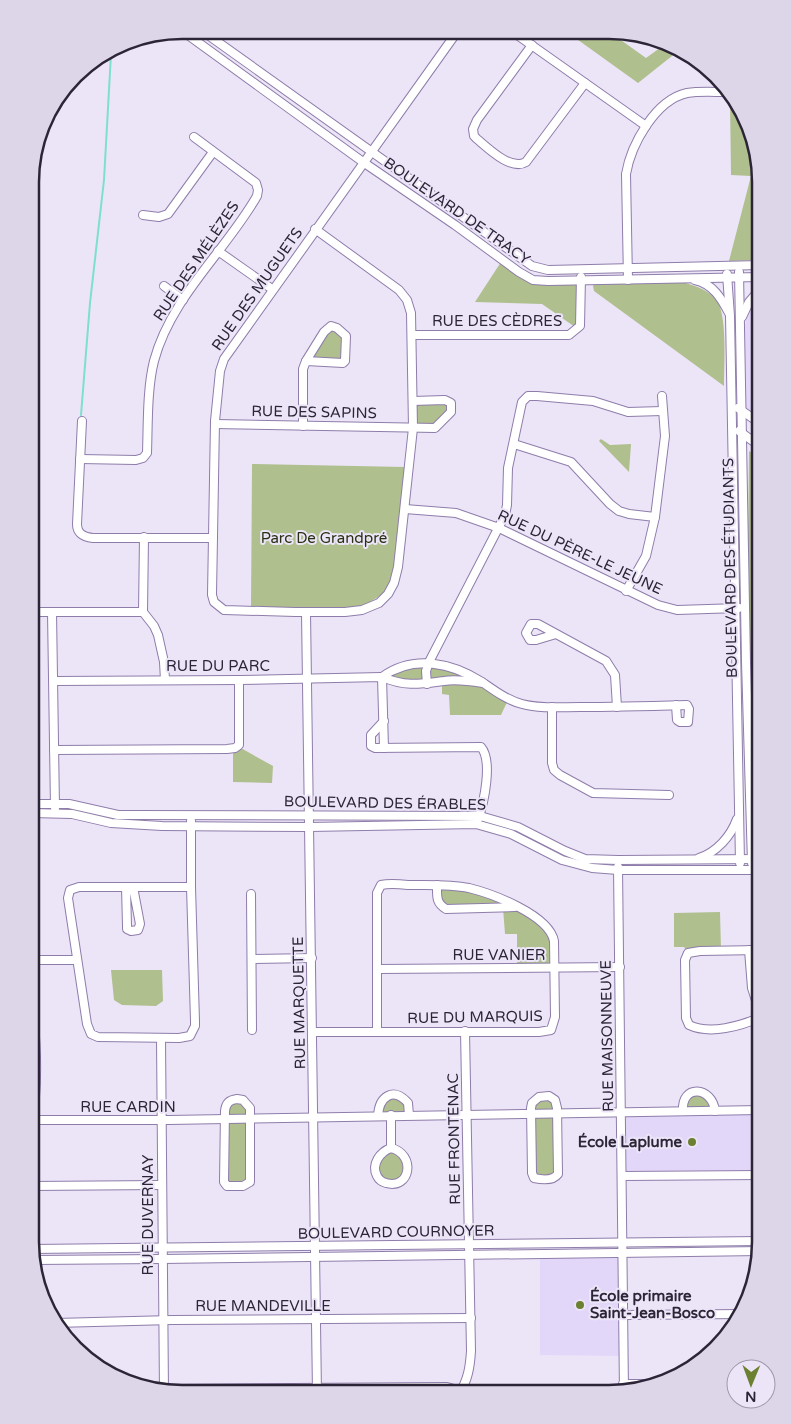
<svg xmlns="http://www.w3.org/2000/svg" width="791" height="1424" font-family="'Varela Round',sans-serif">
  <style>
    .built { fill: #e3d7f9 }
    .green { fill: #afbf8d }
    .lines { fill: none; stroke-linecap: round; stroke-linejoin: round }
    .stream { stroke: #7cdfcf; stroke-width: 2 }
    .minor-casing { stroke: #8e7daa; stroke-width: 10 }
    .major-casing { stroke: #8e7daa; stroke-width: 12 }
    .minor { stroke: #fff; stroke-width: 8 }
    .major { stroke: #fff; stroke-width: 10 }
    .poi-dot { fill: #6c8031; stroke: #ece5f8; stroke-width: 2 }
    .labels { text-anchor: middle; dominant-baseline: central; stroke-width: 4; stroke-linejoin: round; paint-order: stroke }
    .street-label { font-size: 15px; fill: #2c2537; stroke: #ece5f8 }
    .park-label { font-size: 15px; fill: #283011; stroke: #ece5f8 }
    .poi-label { font-size: 15px; font-weight: bold; fill: #2c2537; stroke: #ece5f8; text-anchor: end }
    .rim { fill: none; stroke: #2c2537; stroke-width: 2.5 }
  </style>
  <rect width="100%" height="100%" fill="#ece5f8"/>
  <!-- built -->
  <g class="built">
    <polygon points="761,295 761,419 745,407 744,329 748,313 755,302"/>
    <polygon points="748,553 761,553 761,831 755,818 749,673"/>
    <polygon points="761,1111 761,1172 623,1174 622,1113"/>
    <polygon points="620,1255 622,1356 540,1355 540,1256"/>
  </g>
  <!-- green -->
  <g class="green">
    <polygon points="567,32 611,33 646,58 664,45 677,52 638,83"/>
    <polygon points="730,99 753,133 761,181 761,205 756,224 761,226 761,260 729,261 751,176 731,175"/>
    <polygon points="501,262 525,278 579,282 578,324 575,327 542,304 475,302"/>
    <path d="M679 281C692 285 705 288 715 298 728 311 724 367 724 386L594 291 593 286 595 283Z"/>
    <polygon points="334,326 344,338 342,363 307,360"/>
    <polygon points="445,401 449,405 449,411 436,426 413,428 414,402"/>
    <polygon points="601,439 610,445 631,444 629,472 599,441"/>
    <polygon points="749,451 761,459 761,680 750,676 748,551"/>
    <polygon points="252,464 405,467 393,581 387,591 361,608 251,609"/>
    <path d="M412 666H442L477 680C448 681 418 684 390 677L392 672Z"/>
    <polygon points="442,682 483,684 508,700 501,715 450,715 449,695 442,694"/>
    <polygon points="239,747 273,766 272,783 233,782 233,750"/>
    <polygon points="444,886 503,899 549,931 553,967 517,967 517,934 505,934 503,908 450,909 437,898"/>
    <polygon points="720,912 721,950 688,953 684,947 674,947 674,913"/>
    <polygon points="111,970 162,970 163,1001 156,1006 122,1005 114,1000"/>
    <polygon points="706,1094 715,1109 684,1110 685,1097"/>
    <polygon points="391,1095 404,1100 409,1115 378,1116 378,1108"/>
    <polygon points="537,1098 555,1100 555,1171 553,1177 534,1177 532,1103"/>
    <polygon points="232,1100 248,1106 248,1181 227,1186 225,1105"/>
    <polygon points="391,1148 402,1154 406,1166 401,1177 395,1181 377,1178 379,1157"/>
  </g>
  <g class="lines">
    <!-- stream -->
    <polyline class="stream" points="81,415 90,303 104,180 111,54 116,46"/>
    <!-- minor casing -->
    <g class="minor-casing">
      <g id="minor">
        <polyline points="181,30 363,162 455,225 519,272 533,280 548,281 761,277"/>
        <polyline points="201,30 532,266 548,270 761,265"/>
        <polyline points="513,32 646,126"/>
        <path d="M532 45 477 120 473 129 474 136 477 139C489 149 511 171 526 162L585 83"/>
        <polyline points="143,215 159,217 168,214 213,152"/>
        <polyline points="315,229 399,290 407,300 411,313 413,428 398,567 394,583 388,594 379,603 362,610 345,612 295,612 224,610 214,602 212,595 215,421 220,371 224,359 457,32"/>
        <polyline points="218,251 272,289"/>
        <polyline points="739,272 746,662 752,863"/>
        <polyline points="727,274 730,316 740,863"/>
        <path d="M628 280 626 174C631 145 655 100 687 93 699 91 713 92 725 92"/>
        <path d="M695 280C713 284 721 298 729 313"/>
        <polyline points="164,286 183,300"/>
        <polyline points="742,317 749,302 761,288"/>
        <polygon points="331,326 337,328 346,336 345,361 343,363 306,361 324,332"/>
        <polyline points="412,335 569,335 580,326 581,277"/>
        <polyline points="738,408 761,424"/>
        <path d="M82 421 77 524C77 534 84 537 93 538H213"/>
        <polyline points="215,424 435,428 451,412 451,403 445,400 413,401"/>
        <polyline points="303,426 303,369 306,361"/>
        <polyline points="739,431 761,447"/>
        <polyline points="514,444 571,462 610,504 619,511 629,514 655,517"/>
        <path d="M80 459 136 460 143 458 147 453C148 424 147 389 154 361 171 297 225 252 257 196L258 190 256 183 194 137"/>
        <polyline points="405,509 456,513 499,528 658,605 677,610 739,608"/>
        <polyline points="144,537 143,612 154,626 158,635 164,662 165,680"/>
        <polyline points="626,591 646,556 655,517 665,436 662,396"/>
        <polyline points="31,612 143,612"/>
        <polyline points="52,612 55,808"/>
        <polyline points="306,612 317,1393"/>
        <polyline points="556,634 536,640 530,640 526,633 531,624 538,624 606,661 615,675 617,707"/>
        <path d="M382 677C414 654 452 663 482 682 495 691 507 700 522 704 541 709 561 707 580 707 615 707 651 706 687 705L689 709 688 722H680L677 720 676 705"/>
        <polyline points="382,677 384,748"/>
        <path d="M54 681 239 680 382 677C406 687 420 684 444 681 457 679 470 681 483 683"/>
        <polyline points="427,684 426,671 429,662 505,515 507,505 508,468 522,402 528,396 537,396 593,401 628,412 662,411"/>
        <polyline points="552,707 552,763 554,770 560,775 593,793 669,795"/>
        <path d="M384 721 371 735V746L375 748 481 747C493 761 484 803 478 819"/>
        <polyline points="54,750 227,749 235,748 239,745 239,680"/>
        <polyline points="31,804 69,804 118,815 133,815 480,816 518,827 565,851 585,859 618,860 761,859"/>
        <polyline points="31,813 72,814 111,823 162,826 309,827 476,824 511,834 562,860 592,868 618,870 761,870"/>
        <polyline points="753,826 761,839"/>
        <path d="M699 858C717 852 731 836 737 819"/>
        <polyline points="618,867 624,1392"/>
        <path d="M437 885C437 897 436 903 446 909L515 907"/>
        <polyline points="126,887 127,926 127,929 131,931 138,930 140,924 133,887"/>
        <polyline points="191,887 79,887 70,890 68,898 87,1024 91,1034 98,1037 179,1038 190,1036 195,1026 195,1021 191,887 191,821"/>
        <polyline points="251,894 252,1030"/>
        <polyline points="749,950 752,988 761,1016"/>
        <polyline points="252,959 312,958"/>
        <polyline points="30,960 77,960"/>
        <polyline points="378,969 620,967"/>
        <path d="M761 1017C741 1026 710 1035 689 1025L686 1018 685 960 688 953 700 951 761 950"/>
        <path d="M313 1032H539L551 1030 555 1017 554 941C549 915 493 894 469 888 450 884 428 885 408 885 399 884 390 883 381 885L377 893V1032"/>
        <polyline points="161,1038 164,1393"/>
        <path d="M549 1096 555 1100 557 1108 558 1174C553 1181 543 1180 534 1178L532 1173 531 1108 532 1103 539 1097Z"/>
        <path d="M237 1099 243 1100 250 1108V1182L243 1186H227L224 1182 225 1111C226 1103 229 1100 237 1099Z"/>
        <path d="M683 1111C681 1084 712 1086 715 1111"/>
        <polyline points="391,1115 391,1148"/>
        <path d="M378 1116C379 1097 393 1086 408 1103L409 1115"/>
        <polyline points="32,1120 168,1120 761,1110"/>
        <path d="M391 1148C416 1154 411 1190 386 1183 382 1182 379 1180 377 1176 371 1164 380 1152 391 1148Z"/>
        <polyline points="622,1176 761,1175"/>
        <polyline points="30,1186 162,1185"/>
        <polyline points="31,1249 761,1241"/>
        <polyline points="33,1260 162,1259 761,1251"/>
        <polyline points="623,1315 742,1314"/>
        <polyline points="55,1323 172,1320 471,1318"/>
        <polyline points="623,1384 663,1384"/>
        <polyline points="153,1389 447,1387 461,1391"/>
        <path d="M459 1394C468 1380 470 1367 471 1351L465 1031"/>
      </g>
    </g>
    <!-- major casing -->
    <g class="major-casing">
      <path id="major" d="M30 1128C38 1085 36 1042 30 999"/>
    </g>
    <!-- minor -->
    <use href="#minor" class="minor"/>
    <!-- major -->
    <use href="#major" class="major"/>
  </g>
  <!-- markers -->
  <g class="poi-dot">
    <circle cx="692" cy="1142" r="5"/>
    <circle cx="580" cy="1305" r="5"/>
  </g>
  <g class="labels">
    <!-- street labels -->
    <g class="street-label">
      <text transform="translate(457 211) rotate(35)">BOULEVARD DE TRACY</text>
      <text transform="translate(196 261) rotate(-56)">RUE DES MÉLÈZES</text>
      <text transform="translate(257 289) rotate(-55)">RUE DES MUGUETS</text>
      <text x="497" y="321">RUE DES CÈDRES</text>
      <text transform="translate(314 412) rotate(1)">RUE DES SAPINS</text>
      <text transform="translate(580 552) rotate(25)">RUE DU PÈRE-LE JEUNE</text>
      <text transform="translate(730 568) rotate(-91)">BOULEVARD DES ÉTUDIANTS</text>
      <text x="218" y="666">RUE DU PARC</text>
      <text transform="translate(385 803) rotate(1)">BOULEVARD DES ÉRABLES</text>
      <text x="499" y="955">RUE VANIER</text>
      <text transform="translate(299 1003) rotate(-91)">RUE MARQUETTE</text>
      <text transform="translate(475 1017) rotate(-1)">RUE DU MARQUIS</text>
      <text transform="translate(607 1036) rotate(-91)">RUE MAISONNEUVE</text>
      <text x="128" y="1107">RUE CARDIN</text>
      <text transform="translate(454 1139) rotate(-91)">RUE FRONTENAC</text>
      <text transform="translate(148 1215) rotate(-90)">RUE DUVERNAY</text>
      <text transform="translate(396 1232) rotate(-1)">BOULEVARD COURNOYER</text>
      <text x="263" y="1306">RUE MANDEVILLE</text>
    </g>
    <!-- park labels -->
    <g class="park-label">
      <text x="324" y="538">Parc De Grandpré</text>
    </g>
    <!-- poi labels -->
    <g class="poi-label">
      <text x="682" y="1142">École Laplume</text>
      <text x="590" y="1296" text-anchor="start">École primaire<tspan x="590" dy="17">Saint-Jean-Bosco</tspan></text>
    </g>
  </g>
  <!-- crop -->
  <path d="M0 0H791V1424H0ZM182 39H609A143 143 0 0 1 752 182V1242A143 143 0 0 1 609 1385H182A143 143 0 0 1 39 1242V182A143 143 0 0 1 182 39Z" fill="#ddd6e9" fill-rule="evenodd"/>
  <path class="rim" d="M182 39H609A143 143 0 0 1 752 182V1242A143 143 0 0 1 609 1385H182A143 143 0 0 1 39 1242V182A143 143 0 0 1 182 39Z"/>
  <!-- north arrow -->
  <g transform="translate(751 1384) rotate(181)"><circle r="24" fill="#ece5f8" stroke="#9f98ab"/>
  <path d="M0-4L9 19L0 12L-9 19Z" fill="#6c8031"/>
  <text y="-8" font-size="14" font-weight="bold" text-anchor="middle" fill="#2c2537">N</text>
  </g>
</svg>
